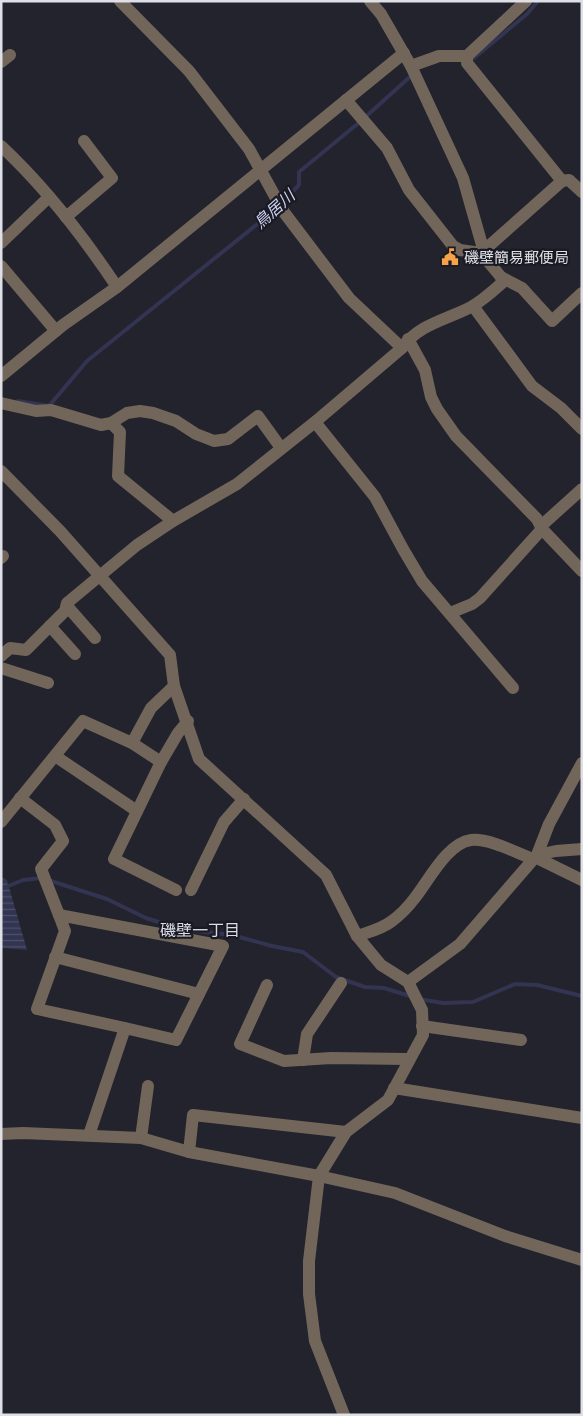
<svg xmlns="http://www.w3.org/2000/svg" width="583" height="1416" font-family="'PT Sans','Noto Sans JP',sans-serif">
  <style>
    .water { fill: url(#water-rules) }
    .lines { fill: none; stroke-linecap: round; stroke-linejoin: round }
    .stream { stroke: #323451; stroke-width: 4 }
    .minor { stroke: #72665b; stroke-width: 12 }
    .labels { text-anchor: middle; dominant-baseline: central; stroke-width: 4.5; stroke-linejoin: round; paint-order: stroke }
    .poi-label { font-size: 15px; fill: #dfe0e7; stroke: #191a22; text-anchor: start }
    .water-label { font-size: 16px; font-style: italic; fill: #ced3f5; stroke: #191a22 }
    .neighbourhood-label { font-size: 16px; fill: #d9dbe7; stroke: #191a22 }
  </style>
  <defs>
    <pattern id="water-rules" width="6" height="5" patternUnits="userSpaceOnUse" patternTransform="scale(1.25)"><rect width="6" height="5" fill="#323451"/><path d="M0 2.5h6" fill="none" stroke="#4f516a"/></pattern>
  </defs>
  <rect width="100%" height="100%" fill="#22232c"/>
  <!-- water -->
  <polygon class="water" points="1,877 7,880 27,950 3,948 1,952"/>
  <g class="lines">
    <!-- stream -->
    <g class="stream">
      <polyline points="474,58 527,14 538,1"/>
      <polyline points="18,401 49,406 87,361 276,209 299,185 299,172 361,121 412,75"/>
      <polyline points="48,880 107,899 146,918 180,929 232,935 272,946 303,952 336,977 365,987 384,988 413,997"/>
      <polyline points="1,889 23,880 41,878"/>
      <polyline points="419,999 443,1003 473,1002 515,984 537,985 582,996"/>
    </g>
    <!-- minor -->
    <g class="minor">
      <polyline points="120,1 189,71 249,149 283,211 349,298 402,348"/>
      <polyline points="370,1 381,14 411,66 463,178 482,245 481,253"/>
      <polyline points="467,56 467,63 562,181"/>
      <polyline points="1,62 10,55"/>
      <polyline points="411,66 439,56 467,56 526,1"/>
      <path d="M1 146C46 188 83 236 117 287"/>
      <polyline points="66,217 112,178 84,141"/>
      <polyline points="1,243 49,197"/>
      <polyline points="481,253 562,181 569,180 582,192"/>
      <polyline points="1,266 56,331"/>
      <polyline points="501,277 522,288 552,321 582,293"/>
      <polyline points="473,306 532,386 561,408 582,429"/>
      <polyline points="408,339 425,370 431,397 437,409 456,436 537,519 542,529 582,571"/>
      <polyline points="1,376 63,325 117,287 404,53"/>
      <polyline points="1,403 36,411 51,410 101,425 111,423 127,413 140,411 153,413 176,421 196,434 214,441 228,439 258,416 281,448"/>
      <polyline points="315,422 375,497 403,549 422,581 513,688"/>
      <polyline points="111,423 120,432 118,476 173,521"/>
      <polyline points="1,471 60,531 170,655 174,686 199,759 326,875 357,936 381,965 408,982 422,1010 423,1035 388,1100 346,1132 319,1176 309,1261 309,1294 315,1341 344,1415"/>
      <polyline points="541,526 582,489"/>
      <polyline points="1,558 3,556"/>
      <polyline points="67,606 95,638"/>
      <polyline points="450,613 472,604 480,598 542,529"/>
      <polyline points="50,626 75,654"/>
      <path d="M1 656 10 648 26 650 65 611 67 603 137 545 173 521 237 484 315 422 402 348C419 324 446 320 471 307 482 301 493 291 502 283L501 277 481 253 460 250 453 246 409 190 387 148 346 100"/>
      <polyline points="1,668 48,683"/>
      <polyline points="132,743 151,708 174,686"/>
      <polyline points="55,756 137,811"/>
      <polyline points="161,762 114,859 176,890"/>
      <polyline points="20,798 55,825 63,841 41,869 59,915"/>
      <polyline points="1,822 83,721 132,743 161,762 178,733 188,721"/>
      <polyline points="537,855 549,824 582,763"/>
      <polyline points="535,857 582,880"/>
      <polyline points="191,890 224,822 244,799"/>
      <path d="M357 936C369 932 382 929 392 921 400 915 408 907 414 899 428 882 447 843 471 840 489 838 517 853 533 859"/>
      <polyline points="55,957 199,994"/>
      <polyline points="408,982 460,944 537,855 556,851 582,849"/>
      <polyline points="267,985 240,1044 284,1061 331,1058 408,1059"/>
      <polyline points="422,1026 521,1040"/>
      <polyline points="303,1060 307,1034 341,983"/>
      <polyline points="394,1088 582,1118"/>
      <polyline points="1,1134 23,1133 141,1138 189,1152 319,1176 395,1193 505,1236 582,1260"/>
      <polyline points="89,1135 125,1028 176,1040 223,946 59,915 65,931 37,1009 125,1028"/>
      <polyline points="141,1138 148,1086"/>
      <polyline points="189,1152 193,1115 346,1132"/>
    </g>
  </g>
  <!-- icons -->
  <defs>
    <g id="civic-bare" transform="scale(1.35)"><path d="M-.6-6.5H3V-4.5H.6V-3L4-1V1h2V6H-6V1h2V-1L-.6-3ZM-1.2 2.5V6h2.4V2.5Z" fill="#f7a149" stroke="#191a22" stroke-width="2.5" paint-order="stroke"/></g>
  </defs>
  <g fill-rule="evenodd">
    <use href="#civic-bare" x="450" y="257"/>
  </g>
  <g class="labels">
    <!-- poi labels -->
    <g class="poi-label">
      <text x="464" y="257">磯壁簡易郵便局</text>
    </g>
    <!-- water labels -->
    <g class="water-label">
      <text transform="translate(274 209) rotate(-42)">鳥居川</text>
    </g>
    <!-- neighbourhood labels -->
    <g class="neighbourhood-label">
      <text x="200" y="930">磯壁一丁目</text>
    </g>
  </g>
  <!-- border -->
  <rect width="583" height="1416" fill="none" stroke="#dfe0e7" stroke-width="5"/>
</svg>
